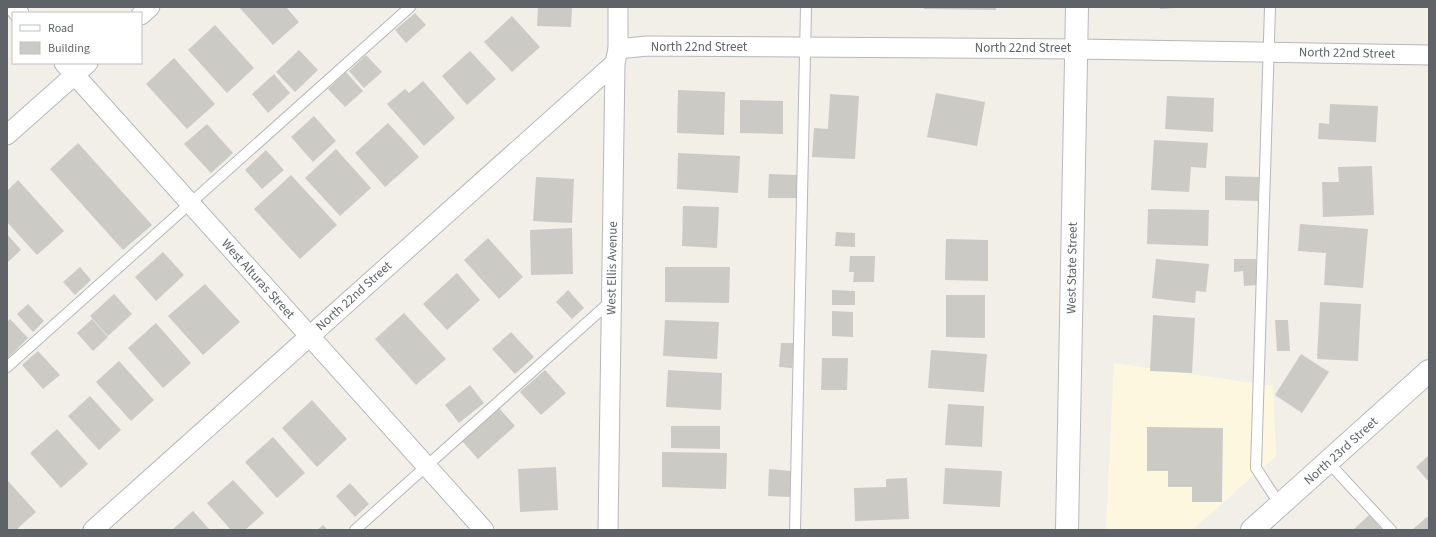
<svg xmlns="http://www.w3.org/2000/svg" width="1436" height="537" font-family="'Source Sans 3',sans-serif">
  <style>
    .commercial { fill: #fef7e0 }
    .building { fill: #cccac5 }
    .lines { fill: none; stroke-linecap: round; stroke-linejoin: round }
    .lane-casing { stroke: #b5b8bc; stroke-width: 12 }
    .street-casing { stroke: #b5b8bc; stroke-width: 21 }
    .secondary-casing { stroke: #b6babf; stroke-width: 24 }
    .lane { stroke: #fff; stroke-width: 10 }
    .street { stroke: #fff; stroke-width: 19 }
    .secondary { stroke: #fff; stroke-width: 22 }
    .labels { text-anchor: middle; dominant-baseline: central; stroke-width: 3.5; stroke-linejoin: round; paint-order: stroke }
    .street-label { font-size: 13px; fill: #5f6368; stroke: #fff }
  </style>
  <rect width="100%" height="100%" fill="#f1efe8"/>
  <!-- commercial -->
  <polygon class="commercial" points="1114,363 1273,386 1276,456 1192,530 1106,530"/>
  <!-- building -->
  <g class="building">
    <polygon points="239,7 286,7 299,22 273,45"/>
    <polygon points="538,7 572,7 571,27 537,26"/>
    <polygon points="924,7 996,7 996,10 924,9"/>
    <polygon points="1160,7 1176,7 1176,8 1160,9"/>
    <polygon points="415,13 426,25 406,43 395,30"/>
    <polygon points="512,16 540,47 512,72 484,42"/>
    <polygon points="215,25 254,68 227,93 188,50"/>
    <polygon points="299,50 318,70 295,92 276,72"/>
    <polygon points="470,51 496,79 467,105 442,76"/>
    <polygon points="366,55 382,72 364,88 349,71"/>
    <polygon points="174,58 215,104 187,129 146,84"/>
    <polygon points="346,72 363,91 345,107 328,89"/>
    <polygon points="274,74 290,93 268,113 252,94"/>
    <polygon points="423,81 455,118 424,146 387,104 405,89 409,93"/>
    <polygon points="678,90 725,92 724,135 677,133"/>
    <polygon points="936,93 985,102 977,146 927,137"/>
    <polygon points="830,94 859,96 855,159 812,157 814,128 828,129"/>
    <polygon points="1167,96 1214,98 1213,132 1165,129"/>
    <polygon points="740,100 783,101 783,134 740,133"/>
    <polygon points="1330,104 1378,106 1376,142 1318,139 1319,123 1329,124"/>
    <polygon points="314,116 336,141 313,162 291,137"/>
    <polygon points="388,123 419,157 385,187 355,153"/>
    <polygon points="207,124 233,153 211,173 184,144"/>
    <polygon points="1154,140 1208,143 1206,168 1191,167 1189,192 1151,190"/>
    <polygon points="78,143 152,225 123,250 50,169"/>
    <polygon points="336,149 371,188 340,216 305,178"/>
    <polygon points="266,150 284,170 262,189 245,170"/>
    <polygon points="678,153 740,156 738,193 677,189"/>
    <polygon points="1372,166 1374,215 1323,217 1322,182 1339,182 1338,167"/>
    <polygon points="769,174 797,175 796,198 768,198"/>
    <polygon points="291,175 337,225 300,259 254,209"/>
    <polygon points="1225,176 1259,177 1258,201 1225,200"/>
    <polygon points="536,177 574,179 572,223 533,221"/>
    <polygon points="18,180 64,231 37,255 7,222 7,191"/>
    <polygon points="683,206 719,207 717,248 682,246"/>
    <polygon points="1148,209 1209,210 1208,246 1147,244"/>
    <polygon points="1300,224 1368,229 1363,288 1324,285 1326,253 1298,251"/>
    <polygon points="572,228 573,274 531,275 530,230"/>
    <polygon points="836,232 855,233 855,247 835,246"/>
    <polygon points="7,234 21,250 7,263"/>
    <polygon points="488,238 523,277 499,299 464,260"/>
    <polygon points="946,239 988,240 988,281 945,280"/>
    <polygon points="163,252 184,275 156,301 135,277"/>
    <polygon points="850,256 875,256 874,282 853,282 854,272 849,272"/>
    <polygon points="1156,259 1209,264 1206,292 1196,291 1195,303 1152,298"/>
    <polygon points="1234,259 1256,259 1257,285 1244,286 1243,271 1234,272"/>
    <polygon points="80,267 91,280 75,295 63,282"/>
    <polygon points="665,267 730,267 729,303 665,302"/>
    <polygon points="457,273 480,300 447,330 423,304"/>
    <polygon points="205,284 240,322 203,355 168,316"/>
    <polygon points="568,290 584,308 572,319 556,302"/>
    <polygon points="832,290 855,291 855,305 832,305"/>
    <polygon points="114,294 132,314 108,336 90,316"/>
    <polygon points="946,295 985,295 985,338 946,337"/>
    <polygon points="1320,302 1361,304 1358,361 1317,359"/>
    <polygon points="28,304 44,321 33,332 17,314"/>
    <polygon points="832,311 853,312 853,337 832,336"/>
    <polygon points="404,313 446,359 416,385 375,339"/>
    <polygon points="1153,315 1195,318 1192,373 1150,371"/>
    <polygon points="10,319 28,338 8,358 7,322"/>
    <polygon points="92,319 108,337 93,351 77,333"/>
    <polygon points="665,320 719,322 717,359 663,356"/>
    <polygon points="1275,320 1288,320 1290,351 1277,351"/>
    <polygon points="156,323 191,363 163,388 128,348"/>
    <polygon points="511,332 534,357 515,374 492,349"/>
    <polygon points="781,343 794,343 792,368 779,367"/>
    <polygon points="931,350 987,354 984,392 928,388"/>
    <polygon points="38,351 60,375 43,389 22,365"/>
    <polygon points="1301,354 1329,372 1302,413 1275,395"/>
    <polygon points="822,358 848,358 847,390 821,390"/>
    <polygon points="119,361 154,400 131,421 96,382"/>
    <polygon points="545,370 566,393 541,415 520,392"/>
    <polygon points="668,370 722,373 721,410 666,407"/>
    <polygon points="470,385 484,403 459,423 445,405"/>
    <polygon points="90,396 121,430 99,450 68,416"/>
    <polygon points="312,400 347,439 317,467 282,428"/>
    <polygon points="948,404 984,406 982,447 945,445"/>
    <polygon points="498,407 515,426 478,459 461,440"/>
    <polygon points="671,426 720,426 720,449 671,448"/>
    <polygon points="1147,427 1223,428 1222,502 1192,502 1192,487 1168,487 1168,471 1147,471"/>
    <polygon points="57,429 88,464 61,488 30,453"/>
    <polygon points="273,437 305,473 277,498 245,462"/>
    <polygon points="662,452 727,453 726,489 662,487"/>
    <polygon points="1429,455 1429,482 1416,467"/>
    <polygon points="556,467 558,510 520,512 518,469"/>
    <polygon points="945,468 1002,471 1000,507 943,504"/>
    <polygon points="769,469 792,471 790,497 768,496"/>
    <polygon points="907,478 909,519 855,521 854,488 886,487 886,479"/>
    <polygon points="7,480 36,512 16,530 7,530"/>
    <polygon points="233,480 264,513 245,530 231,530 207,503"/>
    <polygon points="350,483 369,504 355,517 336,496"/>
    <polygon points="193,511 210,530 172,530"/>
    <polygon points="1369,515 1383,530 1353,530"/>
    <polygon points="1427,517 1429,519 1429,530 1412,530"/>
    <polygon points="323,525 328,530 317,530"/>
  </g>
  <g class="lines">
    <!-- lane casing -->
    <g class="lane-casing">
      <g id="lane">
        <polyline points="1270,7 1256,468 1280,505"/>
        <polyline points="7,367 410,7"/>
        <polyline points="1328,462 1391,530"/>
        <polyline points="355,530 611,301"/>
        <polyline points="795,530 806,7"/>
      </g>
    </g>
    <!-- street casing -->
    <g class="street-casing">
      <g id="street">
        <polyline points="14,7 19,13"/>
        <polyline points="141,15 150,7"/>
        <polyline points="618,49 647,46 1076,49 1429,55"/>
        <polyline points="64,63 484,530"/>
        <polyline points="7,135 88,63"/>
        <polyline points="93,530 615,63"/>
        <polyline points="608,530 615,63 618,49 618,7"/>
      </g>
    </g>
    <!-- secondary casing -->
    <g class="secondary-casing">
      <g id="secondary">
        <polyline points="1067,530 1077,7"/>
        <polyline points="1252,530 1429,371"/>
      </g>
    </g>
    <!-- lane -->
    <use href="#lane" class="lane"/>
    <!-- street -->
    <use href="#street" class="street"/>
    <!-- secondary -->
    <use href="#secondary" class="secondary"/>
  </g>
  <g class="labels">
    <!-- street labels -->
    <g class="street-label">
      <text x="699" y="47">North 22nd Street</text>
      <text x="1023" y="48">North 22nd Street</text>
      <text transform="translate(1347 53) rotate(1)">North 22nd Street</text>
      <text transform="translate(612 268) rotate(-89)">West Ellis Avenue</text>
      <text transform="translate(1072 268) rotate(-89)">West State Street</text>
      <text transform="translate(258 279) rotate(48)">West Alturas Street</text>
      <text transform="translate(354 296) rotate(-42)">North 22nd Street</text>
      <text transform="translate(1341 451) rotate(-42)">North 23rd Street</text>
    </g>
  </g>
  <!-- border -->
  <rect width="1436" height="537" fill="none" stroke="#5f6368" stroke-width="16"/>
  <!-- legend -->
  <rect x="12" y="12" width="130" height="52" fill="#ffffff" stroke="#bfc1c3"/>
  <rect x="20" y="25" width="20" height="6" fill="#ffffff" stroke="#bfc1c3"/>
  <text x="48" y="32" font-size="12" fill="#5f6368">Road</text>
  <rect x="20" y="42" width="20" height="12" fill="#cccac5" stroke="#bfc1c3"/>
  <text x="48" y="52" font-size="12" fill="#5f6368">Building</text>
</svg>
